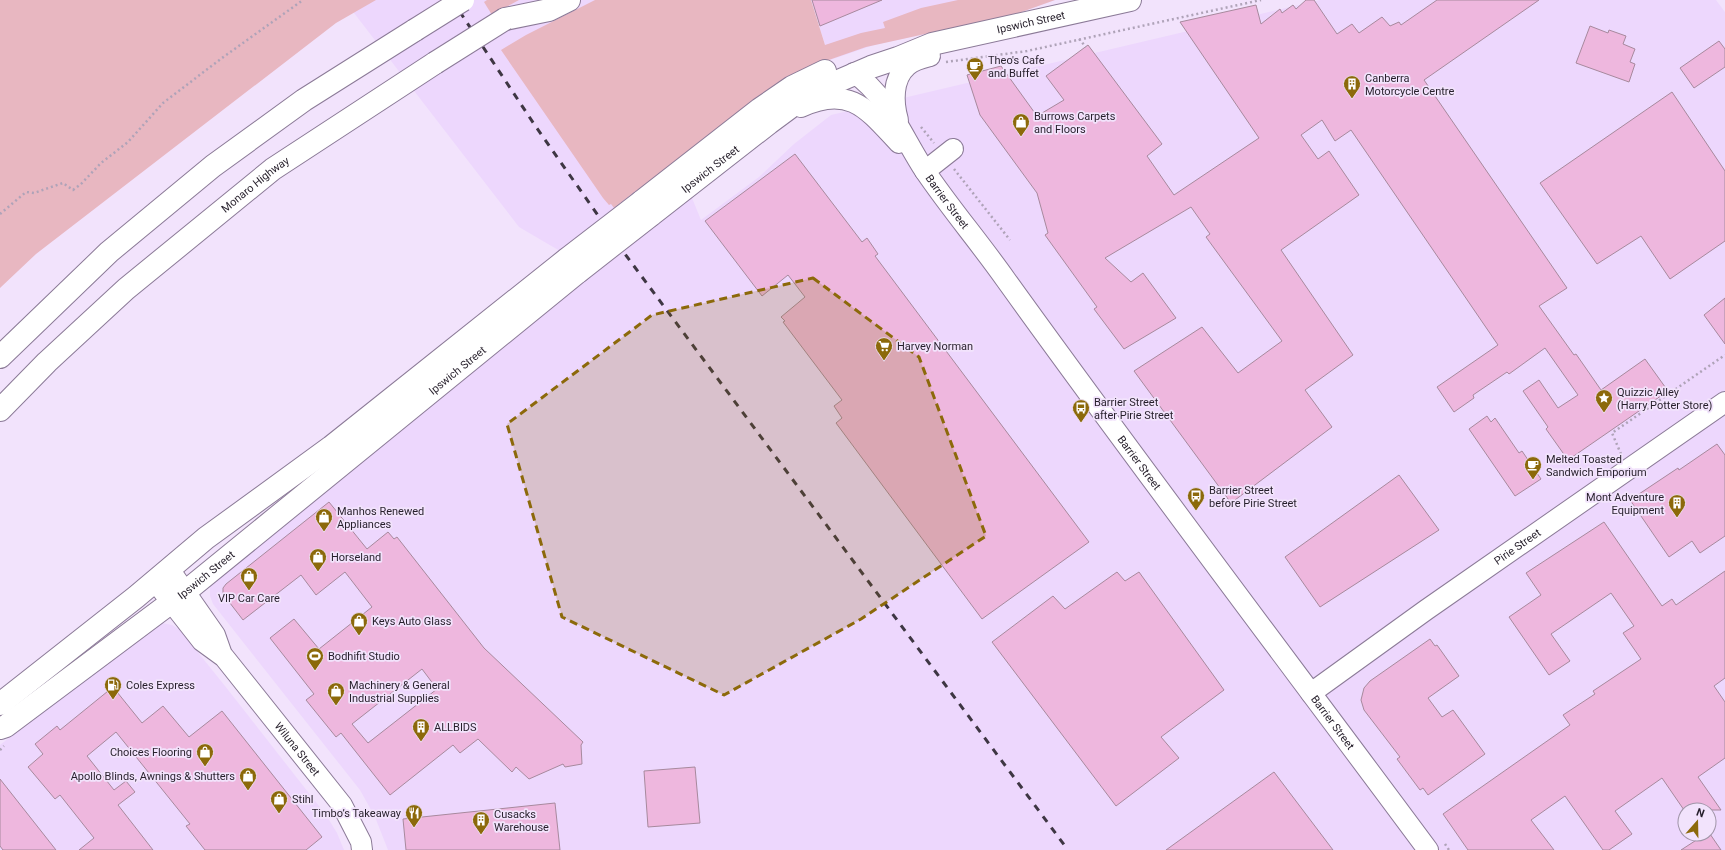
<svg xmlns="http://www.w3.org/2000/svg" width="1725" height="850" font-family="Roboto,sans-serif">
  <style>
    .built { fill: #edd7fd; fill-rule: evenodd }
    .green { fill: #e8b7c1 }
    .building { fill: #eeb7de; stroke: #a7899d; fill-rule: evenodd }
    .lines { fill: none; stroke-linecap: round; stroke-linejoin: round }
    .minor-casing { stroke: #8b7a97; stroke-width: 22 }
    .major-casing { stroke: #8b7a97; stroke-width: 24 }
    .highway-casing { stroke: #8b7a97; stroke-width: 24 }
    .path { stroke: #afa3b8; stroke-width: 2.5; stroke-dasharray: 2 3; stroke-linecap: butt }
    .minor { stroke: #fff; stroke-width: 20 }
    .major { stroke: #fff; stroke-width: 22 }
    .highway { stroke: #fff; stroke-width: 22 }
    .rail { stroke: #3e3643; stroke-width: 3; stroke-dasharray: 7 7; stroke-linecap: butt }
    .major-bridge-casing { stroke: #8b7a97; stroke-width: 24; stroke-linecap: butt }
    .highway-bridge-casing { stroke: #8b7a97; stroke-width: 24; stroke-linecap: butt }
    .major-bridge { stroke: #fff; stroke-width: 22 }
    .highway-bridge { stroke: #fff; stroke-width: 22 }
    .marked { fill: #8c690a; fill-opacity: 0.2; stroke: #8c690a; stroke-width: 3; stroke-dasharray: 8 5; stroke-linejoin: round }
    .labels { text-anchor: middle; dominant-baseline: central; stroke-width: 3.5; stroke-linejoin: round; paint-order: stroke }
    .street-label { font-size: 11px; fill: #261f2b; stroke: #f2e3fc }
    .poi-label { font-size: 11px; fill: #261f2b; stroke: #f2e3fc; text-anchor: start }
  </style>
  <rect width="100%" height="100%" fill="#f2e3fc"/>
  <!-- built -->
  <g class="built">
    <path d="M344 0H611L701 220 759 177 794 144 831 115 1320 0H1716L1725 12V850H388L375 817 360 790 213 604 210 596V586L211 582 560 251 519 227ZM1685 810H1709V834H1685Z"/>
    <polygon points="811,0 1055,0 1016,14 874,45 830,60"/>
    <polygon points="162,623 172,625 180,630 225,686 326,815 337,833 344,850 0,850 0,745 148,628"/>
  </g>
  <!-- green -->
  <g class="green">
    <polygon points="0,0 376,0 336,23 36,254 0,288"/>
    <polygon points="487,0 519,0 492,15 484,2"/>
    <polygon points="595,0 811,0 825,45 861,33 885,28 883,22 921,8 958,0 1055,0 1016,14 866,47 823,62 633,193 614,208 611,204 609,205 603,198 501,50 526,35"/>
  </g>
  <!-- building -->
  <g class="building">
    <polygon points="812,0 882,0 820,26"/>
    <polygon points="1306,0 1314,0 1337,34 1352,24 1359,33 1382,17 1390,26 1399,22 1401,25 1437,0 1539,0 1424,80 1567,288 1539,306 1574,355 1576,354 1601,390 1645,359 1668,391 1568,460 1546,429 1548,427 1523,391 1539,380 1558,408 1578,395 1545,348 1509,374 1507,372 1473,395 1474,398 1454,412 1437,387 1498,345 1351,130 1335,141 1322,120 1301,135 1318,159 1329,151 1359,195 1281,250 1353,355 1305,390 1332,427 1231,503 1134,371 1202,327 1238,373 1282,341 1206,237 1210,234 1191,207 1105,258 1131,282 1143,273 1176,318 1124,349 1094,309 1097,307 1045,235 1048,233 1037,193 980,115 967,75 1001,66 1037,116 1064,100 1046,76 1088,45 1162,144 1147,156 1174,195 1259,138 1180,22 1256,5 1261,24 1280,9 1282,13 1293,5 1296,9"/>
    <polygon points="1590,26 1608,33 1609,30 1626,36 1623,44 1635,49 1630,62 1635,64 1629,82 1576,63"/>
    <polygon points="1719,41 1725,49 1725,67 1694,88 1680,68"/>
    <polygon points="1672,92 1725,171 1725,241 1670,279 1641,236 1597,264 1540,183"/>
    <polygon points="795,154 862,242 867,238 878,254 875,256 1089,542 982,619 836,423 842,418 834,406 842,400 783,322 785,321 781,317 805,297 788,275 762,296 705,221"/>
    <polygon points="1725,298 1725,344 1704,315"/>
    <polygon points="1487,416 1491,422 1495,418 1519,453 1522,451 1541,479 1515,496 1469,429"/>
    <polygon points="1717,444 1725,455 1725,536 1700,553 1692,541 1669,557 1630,500 1678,468 1679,470"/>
    <polygon points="1399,475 1439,530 1320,607 1285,557"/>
    <path d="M329 502 367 549 388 532 394 539 397 537 484 648 583 742 581 745 582 764 565 767 563 764 529 779 516 767 512 772 478 739 460 753 453 745 390 795 341 733 336 737 306 700 314 694 270 638 294 619 319 649 372 607 345 572 316 595 301 575 243 620 223 594V588L226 584ZM422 669 437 689 368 743 352 724Z"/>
    <polygon points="1604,522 1662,606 1672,599 1676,605 1725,571 1725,678 1714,686 1725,702 1725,758 1698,777 1721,810 1684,810 1662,778 1615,811 1632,834 1609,850 1603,850 1565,796 1531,820 1554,850 1468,850 1443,814 1570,725 1563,715 1595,694 1593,691 1641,659 1623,633 1634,626 1611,593 1551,634 1570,661 1549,675 1509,617 1541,595 1526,573"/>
    <polygon points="1117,572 1125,581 1139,572 1224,690 1161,737 1179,758 1116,806 992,642 1053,596 1065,609"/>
    <polygon points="1430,639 1435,646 1437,645 1459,676 1428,698 1442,717 1453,710 1485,754 1428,795 1423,788 1420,790 1397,759 1400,757 1364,710 1361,700 1364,688 1370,681"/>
    <polygon points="113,687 142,723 163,706 189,737 222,711 322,837 306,850 205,850 186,826 190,824 116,732 87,756 114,790 126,781 135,792 118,805 153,850 79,850 94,838 60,795 55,799 28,767 43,754 35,744 57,726 60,730"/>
    <polygon points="695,767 700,823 648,827 644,771"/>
    <polygon points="1274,772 1333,850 1166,850"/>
    <polygon points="0,779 56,850 3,850 0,846"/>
    <polygon points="555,803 560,850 406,850 403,819"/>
    <polygon points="1694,834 1710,834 1721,850 1681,850 1698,839"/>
  </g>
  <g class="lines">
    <!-- minor casing -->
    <g class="minor-casing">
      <g id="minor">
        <path id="s1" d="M854 73C888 96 903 138 925 171 950 208 980 243 1006 280 1144 472 1287 660 1428 850"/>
        <path d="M801 107C850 84 868 110 899 143"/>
        <path d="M898 120C893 103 892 79 907 66 913 60 922 58 930 56"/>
        <polyline points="925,171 953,149"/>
        <polyline points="169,569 215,635 221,652"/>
        <path id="s2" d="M155 581 202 641 224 657 342 805 361 842 362 850"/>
        <path id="s3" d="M1311 693 1426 610 1725 402"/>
      </g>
    </g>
    <!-- major casing -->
    <g class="major-casing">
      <g id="major">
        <polyline points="641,202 760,109 792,87 825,71"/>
        <path id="s4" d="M651 215 769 123 796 103 829 85 871 67 898 58 932 44 1130 0"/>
        <polyline points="0,704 136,597 206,538 331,447 567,259"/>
        <path id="s5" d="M0 728 6 726 185 592 578 272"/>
      </g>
    </g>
    <!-- highway casing -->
    <g class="highway-casing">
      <g id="highway">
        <polyline points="505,19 549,10 569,0"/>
        <polyline points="0,357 109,252 213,166 304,100 415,30"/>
        <path id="s6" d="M0 410 47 362 126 289 273 169 435 63"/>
      </g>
    </g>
    <!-- path -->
    <g class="path">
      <polyline points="1079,39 1086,47"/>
      <polyline points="946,62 1027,51 1261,0"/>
      <polyline points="921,127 934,143"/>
      <polyline points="954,169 1010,240"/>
      <polyline points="0,214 26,192 34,193 63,183 73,190 81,184 101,163 128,142 163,103 222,58 303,0"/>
      <polyline points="1621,454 1612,433 1725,355"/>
      <polyline points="0,750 4,746"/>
      <polyline points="1445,844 1449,850"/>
    </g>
    <!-- minor -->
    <use href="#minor" class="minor"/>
    <!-- major -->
    <use href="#major" class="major"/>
    <!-- highway -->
    <use href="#highway" class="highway"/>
    <!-- rail -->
    <polyline class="rail" points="452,0 534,124 625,254 1068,850"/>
    <!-- major-bridge casing -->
    <g class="major-bridge-casing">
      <g id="major-bridge">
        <polyline points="567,259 641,202"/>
        <polyline points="578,272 651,215"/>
      </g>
    </g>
    <!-- highway-bridge casing -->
    <g class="highway-bridge-casing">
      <g id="highway-bridge">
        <polyline points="415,30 463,0"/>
        <polyline points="435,63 505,19"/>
      </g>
    </g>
    <!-- major-bridge -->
    <use href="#major-bridge" class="major-bridge"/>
    <!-- highway-bridge -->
    <use href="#highway-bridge" class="highway-bridge"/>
  </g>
  <!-- marked area -->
  <path class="marked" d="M813 278 919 357 986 536 861 619 724 695 562 617 507 424 652 315Z"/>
  <!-- icons -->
  <defs>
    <g id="cafe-pin" transform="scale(0.9)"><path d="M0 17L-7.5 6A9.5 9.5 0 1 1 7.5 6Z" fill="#8c690a" stroke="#f2e3fc"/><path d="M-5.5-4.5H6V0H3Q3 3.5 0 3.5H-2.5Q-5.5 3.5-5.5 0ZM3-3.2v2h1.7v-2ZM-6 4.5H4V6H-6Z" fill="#fff"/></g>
    <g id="building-pin" transform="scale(0.9)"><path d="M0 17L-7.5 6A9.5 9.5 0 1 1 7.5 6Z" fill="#8c690a" stroke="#f2e3fc"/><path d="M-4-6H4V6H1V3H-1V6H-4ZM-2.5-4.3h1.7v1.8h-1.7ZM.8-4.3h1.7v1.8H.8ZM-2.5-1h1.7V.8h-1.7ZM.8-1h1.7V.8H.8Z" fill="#fff"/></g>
    <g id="shop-pin" transform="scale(0.9)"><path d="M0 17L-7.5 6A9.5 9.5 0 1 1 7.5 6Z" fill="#8c690a" stroke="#f2e3fc"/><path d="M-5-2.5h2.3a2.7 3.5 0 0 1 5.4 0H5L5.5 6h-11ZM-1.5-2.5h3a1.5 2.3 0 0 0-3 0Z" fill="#fff"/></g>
    <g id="supermarket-pin" transform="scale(0.9)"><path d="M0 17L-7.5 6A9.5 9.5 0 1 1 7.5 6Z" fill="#8c690a" stroke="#f2e3fc"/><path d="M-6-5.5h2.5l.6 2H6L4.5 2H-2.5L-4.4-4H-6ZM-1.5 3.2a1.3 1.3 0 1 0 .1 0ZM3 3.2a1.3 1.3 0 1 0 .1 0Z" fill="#fff"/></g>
    <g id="sight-pin" transform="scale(0.9)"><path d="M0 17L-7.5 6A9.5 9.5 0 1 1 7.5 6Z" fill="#8c690a" stroke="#f2e3fc"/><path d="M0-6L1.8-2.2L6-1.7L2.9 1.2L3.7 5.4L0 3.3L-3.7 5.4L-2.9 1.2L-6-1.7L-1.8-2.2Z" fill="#fff"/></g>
    <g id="bus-pin" transform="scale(0.9)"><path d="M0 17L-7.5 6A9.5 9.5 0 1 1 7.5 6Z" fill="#8c690a" stroke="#f2e3fc"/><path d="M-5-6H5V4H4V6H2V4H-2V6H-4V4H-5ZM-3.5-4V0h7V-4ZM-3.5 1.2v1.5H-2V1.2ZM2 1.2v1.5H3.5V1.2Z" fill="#fff"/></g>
    <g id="stadium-pin" transform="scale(0.9)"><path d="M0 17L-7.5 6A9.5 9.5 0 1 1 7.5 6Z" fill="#8c690a" stroke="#f2e3fc"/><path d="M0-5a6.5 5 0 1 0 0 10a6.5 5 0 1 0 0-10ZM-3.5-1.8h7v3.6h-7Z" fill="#fff"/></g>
    <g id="fuel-pin" transform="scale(0.9)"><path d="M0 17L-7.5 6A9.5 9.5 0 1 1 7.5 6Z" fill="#8c690a" stroke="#f2e3fc"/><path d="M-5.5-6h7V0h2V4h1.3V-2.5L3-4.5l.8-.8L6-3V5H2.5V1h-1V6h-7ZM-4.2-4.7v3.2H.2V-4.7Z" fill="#fff"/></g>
    <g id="restaurant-pin" transform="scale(0.9)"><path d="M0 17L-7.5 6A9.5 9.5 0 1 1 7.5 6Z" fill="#8c690a" stroke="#f2e3fc"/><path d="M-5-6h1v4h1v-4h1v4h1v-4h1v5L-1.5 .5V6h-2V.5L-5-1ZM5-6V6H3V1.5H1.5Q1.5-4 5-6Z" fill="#fff"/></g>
  </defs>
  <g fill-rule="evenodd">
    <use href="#cafe-pin" x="975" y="66"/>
    <use href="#building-pin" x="1352" y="84"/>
    <use href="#shop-pin" x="1021" y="122"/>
    <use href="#supermarket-pin" x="884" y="346"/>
    <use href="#sight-pin" x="1604" y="398"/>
    <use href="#bus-pin" x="1081" y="408"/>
    <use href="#cafe-pin" x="1533" y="465"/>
    <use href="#bus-pin" x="1196" y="496"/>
    <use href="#building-pin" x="1677" y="503"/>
    <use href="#shop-pin" x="324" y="517"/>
    <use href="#shop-pin" x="318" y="557"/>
    <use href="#shop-pin" x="249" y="576"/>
    <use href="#shop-pin" x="359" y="621"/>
    <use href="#stadium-pin" x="315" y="656"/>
    <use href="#fuel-pin" x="113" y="685"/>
    <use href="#shop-pin" x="336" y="691"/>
    <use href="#building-pin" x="421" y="727"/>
    <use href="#shop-pin" x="205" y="752"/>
    <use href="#shop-pin" x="248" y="776"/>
    <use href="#shop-pin" x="279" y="799"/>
    <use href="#restaurant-pin" x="414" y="813"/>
    <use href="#building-pin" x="481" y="820"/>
  </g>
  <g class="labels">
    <!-- street labels -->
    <g class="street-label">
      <text stroke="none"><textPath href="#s4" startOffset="433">Ipswich Street</textPath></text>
      <text stroke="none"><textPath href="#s4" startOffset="75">Ipswich Street</textPath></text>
      <text stroke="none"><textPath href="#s6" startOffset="341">Monaro Highway</textPath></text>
      <text stroke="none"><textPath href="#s1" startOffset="160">Barrier Street</textPath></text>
      <text stroke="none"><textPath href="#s5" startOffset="581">Ipswich Street</textPath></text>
      <text stroke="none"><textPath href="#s1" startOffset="484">Barrier Street</textPath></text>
      <text stroke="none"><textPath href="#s3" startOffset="253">Pirie Street</textPath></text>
      <text stroke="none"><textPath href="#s5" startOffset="257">Ipswich Street</textPath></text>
      <text stroke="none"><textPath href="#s1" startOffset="808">Barrier Street</textPath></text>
      <text stroke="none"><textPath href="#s2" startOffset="221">Wiluna Street</textPath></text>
    </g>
    <!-- poi labels -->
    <g class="poi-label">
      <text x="988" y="60">Theo's Cafe<tspan x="988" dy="13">and Buffet</tspan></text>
      <text x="1365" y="78">Canberra<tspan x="1365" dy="13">Motorcycle Centre</tspan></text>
      <text x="1034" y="116">Burrows Carpets<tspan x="1034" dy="13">and Floors</tspan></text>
      <text x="897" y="346">Harvey Norman</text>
      <text x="1617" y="392">Quizzic Alley<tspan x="1617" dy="13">(Harry Potter Store)</tspan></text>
      <text x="1094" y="402">Barrier Street<tspan x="1094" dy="13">after Pirie Street</tspan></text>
      <text x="1546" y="459">Melted Toasted<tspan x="1546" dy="13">Sandwich Emporium</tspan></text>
      <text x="1209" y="490">Barrier Street<tspan x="1209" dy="13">before Pirie Street</tspan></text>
      <text x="1664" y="497" text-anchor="end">Mont Adventure<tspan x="1664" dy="13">Equipment</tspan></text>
      <text x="337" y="511">Manhos Renewed<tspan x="337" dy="13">Appliances</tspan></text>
      <text x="331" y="557">Horseland</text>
      <text x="249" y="598" text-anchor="middle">VIP Car Care</text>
      <text x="372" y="621">Keys Auto Glass</text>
      <text x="328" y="656">Bodhifit Studio</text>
      <text x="126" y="685">Coles Express</text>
      <text x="349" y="685">Machinery &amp; General<tspan x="349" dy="13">Industrial Supplies</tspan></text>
      <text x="434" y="727">ALLBIDS</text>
      <text x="192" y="752" text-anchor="end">Choices Flooring</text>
      <text x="235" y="776" text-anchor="end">Apollo Blinds, Awnings &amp; Shutters</text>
      <text x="292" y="799">Stihl</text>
      <text x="401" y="813" text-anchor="end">Timbo’s Takeaway</text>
      <text x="494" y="814">Cusacks<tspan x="494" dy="13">Warehouse</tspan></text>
    </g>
  </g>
  <!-- north arrow -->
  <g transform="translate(1697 822) rotate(20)"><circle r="19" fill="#f2e3fc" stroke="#a095a8"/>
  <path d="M0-3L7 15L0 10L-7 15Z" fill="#8c690a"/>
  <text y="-6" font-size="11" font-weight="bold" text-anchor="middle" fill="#261f2b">N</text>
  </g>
</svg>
